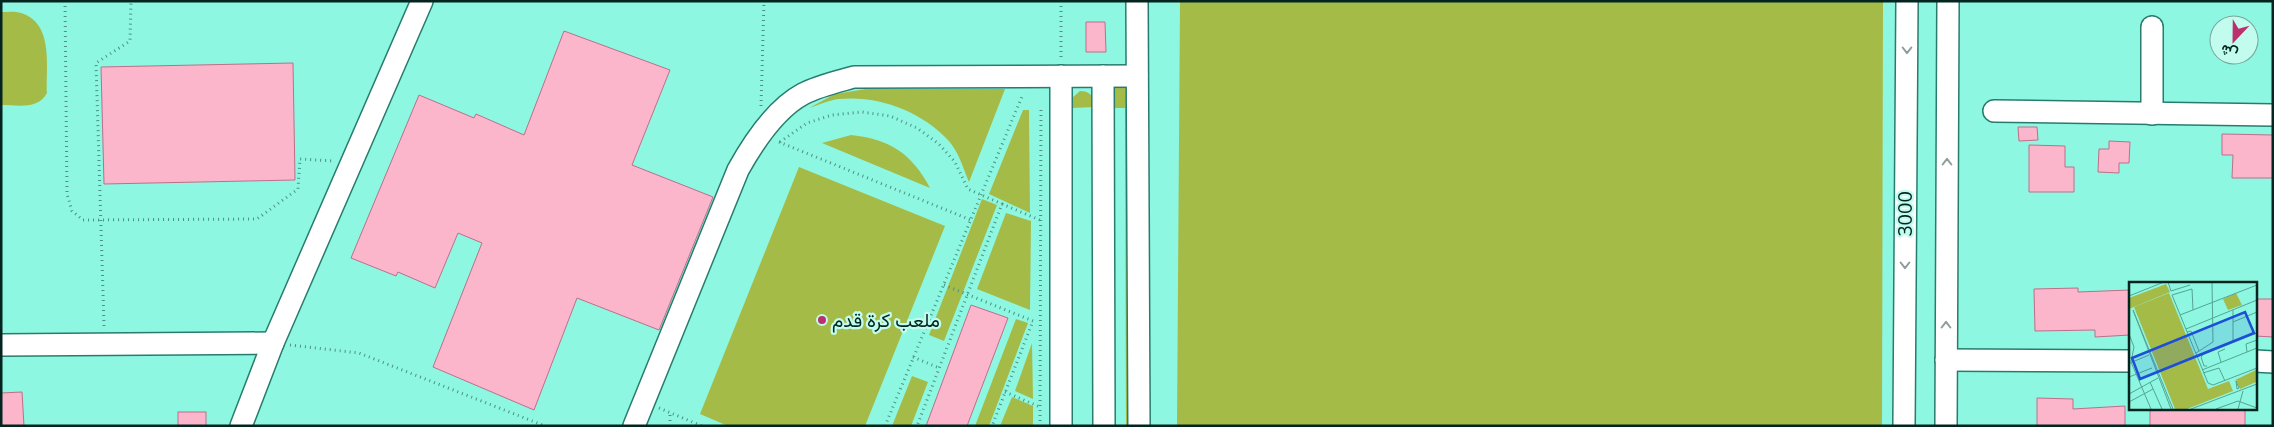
<svg xmlns="http://www.w3.org/2000/svg" width="2274" height="427" font-family="Mulish,Vazirmatn,sans-serif">
  <style>
    .grass { fill: #a5bb48 }
    .building { fill: #fbb6cb; stroke: #bd6f89 }
    .lines { fill: none; stroke-linecap: round; stroke-linejoin: round }
    .minor-casing { stroke: #287c6d; stroke-width: 24 }
    .path { stroke: #4b9284; stroke-width: 3; stroke-dasharray: 1 4; stroke-linecap: butt }
    .minor { stroke: #fff; stroke-width: 21 }
    .oneway { stroke: #8d9d9a }
    .poi-dot { fill: #bb316d; stroke: #c1fcee; stroke-width: 2 }
    .labels { text-anchor: middle; dominant-baseline: central; stroke-width: 4.5; stroke-linejoin: round; paint-order: stroke }
    .street-label { font-size: 19px; fill: #02251f; stroke: #c1fcee }
    .poi-label { font-size: 19px; fill: #02251f; stroke: #c1fcee; text-anchor: start }
    .inset-road { fill: none; stroke: #56a393; stroke-width: 1 }
    .view { fill: #1d4ed8; fill-opacity: 0.15; stroke: #1d4ed8; stroke-width: 2.5 }
    .inset-edge { fill: none; stroke: #02251f; stroke-width: 2.5 }
  </style>
  <rect width="100%" height="100%" fill="#8ef7e1"/>
  <!-- grass -->
  <g class="grass">
    <polygon points="1180,1 1883,1 1882,426 1177,426"/>
    <path d="M1 12C7 12 15 11 21 13 54 23 46 67 47 93 38 110 18 105 1 105Z"/>
    <polygon points="1125,85 1128,90 1130,426 1126,426 1125,108 1110,108 1111,91 1114,86"/>
    <path d="M866 89H1005L969 182C963 168 959 152 948 140 921 111 878 95 839 99 829 100 819 105 809 108L835 94Z"/>
    <path d="M1080 91C1090 91 1095 97 1095 107L1072 108V98Z"/>
    <polygon points="1023,110 1029,110 1030,213 989,194"/>
    <path d="M851 135C890 139 912 154 930 188L822 143Z"/>
    <polygon points="799,167 945,226 865,426 728,426 700,414"/>
    <polygon points="982,199 997,205 944,341 929,335"/>
    <polygon points="1006,213 1031,221 1030,310 977,289"/>
    <polygon points="1016,319 1028,323 989,426 975,426"/>
    <polygon points="1032,343 1033,399 1015,391"/>
    <polygon points="912,376 928,382 911,426 892,426"/>
    <polygon points="1012,397 1033,406 1033,426 1000,426"/>
  </g>
  <!-- building -->
  <g class="building">
    <polygon points="1086,22 1105,22 1106,52 1086,52"/>
    <polygon points="564,31 670,70 632,165 713,197 659,330 577,298 534,410 433,367 482,243 458,233 435,288 398,272 396,276 351,258 419,95 474,118 476,114 524,135"/>
    <polygon points="293,63 295,180 104,184 101,67"/>
    <polygon points="2018,127 2037,127 2038,140 2019,141"/>
    <polygon points="2222,134 2273,135 2273,178 2232,178 2233,155 2222,155"/>
    <polygon points="2109,141 2130,142 2129,163 2119,163 2119,173 2098,172 2099,149 2109,149"/>
    <polygon points="2029,145 2065,146 2065,167 2074,167 2074,192 2029,192"/>
    <polygon points="2078,288 2078,292 2130,290 2130,335 2095,337 2095,330 2035,331 2034,289"/>
    <polygon points="2255,299 2273,299 2273,337 2255,336"/>
    <polygon points="971,305 1008,318 967,426 926,426"/>
    <polygon points="22,392 24,426 1,426 1,393"/>
    <polygon points="2037,398 2073,399 2073,409 2125,406 2125,426 2037,426"/>
    <rect x="2150" y="408" width="95" height="18"/>
    <rect x="178" y="412" width="28" height="14"/>
  </g>
  <g class="lines">
    <!-- minor casing -->
    <g class="minor-casing">
      <g id="minor">
        <polyline points="1137,1 1139,426"/>
        <polyline points="1061,76 1061,426"/>
        <polyline points="1103,76 1104,426"/>
        <polyline points="1994,111 2273,115"/>
        <polyline points="2152,114 2152,27"/>
        <polyline points="1,345 273,343"/>
        <polyline points="1946,360 2130,361"/>
        <polyline points="2255,361 2273,362"/>
        <polyline points="241,426 273,343 422,1"/>
        <path d="M634 426 738 170C753 143 775 109 803 94 818 86 836 82 854 77L1137 76"/>
        <polyline points="1904,426 1907,1"/>
        <polyline points="1946,426 1948,1"/>
      </g>
    </g>
    <!-- path -->
    <g class="path">
      <polyline points="65,1 67,194 72,211 83,220 257,219 298,189 300,159 333,161"/>
      <polyline points="1061,1 1061,58"/>
      <polyline points="761,106 764,1"/>
      <polyline points="779,142 971,220"/>
      <polyline points="780,142 807,123 832,115 862,112 890,116 917,128 939,144 955,162 968,189 1002,204 917,426"/>
      <polyline points="1002,204 1040,220"/>
      <polyline points="944,285 1033,321 992,426"/>
      <polyline points="104,326 96,63 130,41 131,1"/>
      <polyline points="290,345 359,353 545,426"/>
      <polyline points="913,357 939,368"/>
      <polyline points="1005,392 1040,407"/>
      <polyline points="659,408 702,426"/>
      <polyline points="670,426 670,413"/>
      <polyline points="885,426 1023,94"/>
      <polyline points="1040,426 1041,106"/>
    </g>
    <!-- minor -->
    <use href="#minor" class="minor"/>
  </g>
  <!-- one-way arrows -->
  <defs><path id="oneway-chevron" d="M-2-3.5L2.5 0L-2 3.5" fill="none" stroke-width="1.6" stroke-linecap="round" stroke-linejoin="round" transform="scale(1.25)"/></defs>
  <g class="oneway">
    <use href="#oneway-chevron" transform="translate(1907 50) rotate(90)"/>
    <use href="#oneway-chevron" transform="translate(1947 162) rotate(-90)"/>
    <use href="#oneway-chevron" transform="translate(1905 265) rotate(90)"/>
    <use href="#oneway-chevron" transform="translate(1946 325) rotate(-90)"/>
  </g>
  <!-- markers -->
  <circle class="poi-dot" cx="822" cy="320" r="5"/>
  <g class="labels">
    <!-- street labels -->
    <g class="street-label">
      <text transform="translate(1905 214) rotate(-90)">3000</text>
    </g>
    <!-- poi labels -->
    <g class="poi-label">
      <text x="832" y="320">ملعب كرة قدم</text>
    </g>
  </g>
  <!-- overview -->
  <g transform="translate(2129 282)">
    <rect width="128" height="128" fill="#8ef7e1"/>
    <path d="M40 11 79 107 100 99 104 109 58 127H46L5 25ZM127 88V100L111 107 107 98 104 99Z" fill="#a5bb48"/>
    <path d="M37 2 41 10 0 27V16Z" fill="#a5bb48"/>
    <path d="M107 11 113 23 99 28 94 17Z" fill="#a5bb48"/>
    <path class="inset-road" d="M39 0 42 9 61 3M0 14 35 0M64 28 63 7 43 13 79 101 84 103 128 86M51 33 128 3M104 40 128 30M57 47 128 18M58 50 62 49 70 69M0 52 5 65 2 80 22 127M104 60V28M118 70 117 62 128 58M67 71 84 60 83 0M74 73 72 75 75 84H78M68 75 128 51M92 80 89 70 96 67M1 81 20 73M73 88 128 66M74 91 90 86 96 99M0 95 23 86M21 100 33 127M108 107 110 106 107 99 108 107M0 112 29 96M0 120 24 107M42 127 4 28 44 127M62 127 128 102M87 127 109 119 128 126M109 127 114 109"/>
    <path class="view" d="M116 30 125 51 11 97 3 76Z"/>
    <rect width="128" height="128" class="inset-edge"/>
  </g>
  <!-- border -->
  <rect width="2274" height="427" fill="none" stroke="#02251f" stroke-width="5"/>
  <!-- north arrow -->
  <g transform="translate(2234 40) rotate(202)"><circle r="24" fill="#c1fcee" stroke="#75a69b"/>
  <path d="M0-4L9 19L0 12L-9 19Z" fill="#bb316d"/>
  <text y="-8" font-size="14" font-weight="bold" text-anchor="middle" fill="#02251f">ش</text>
  </g>
</svg>
